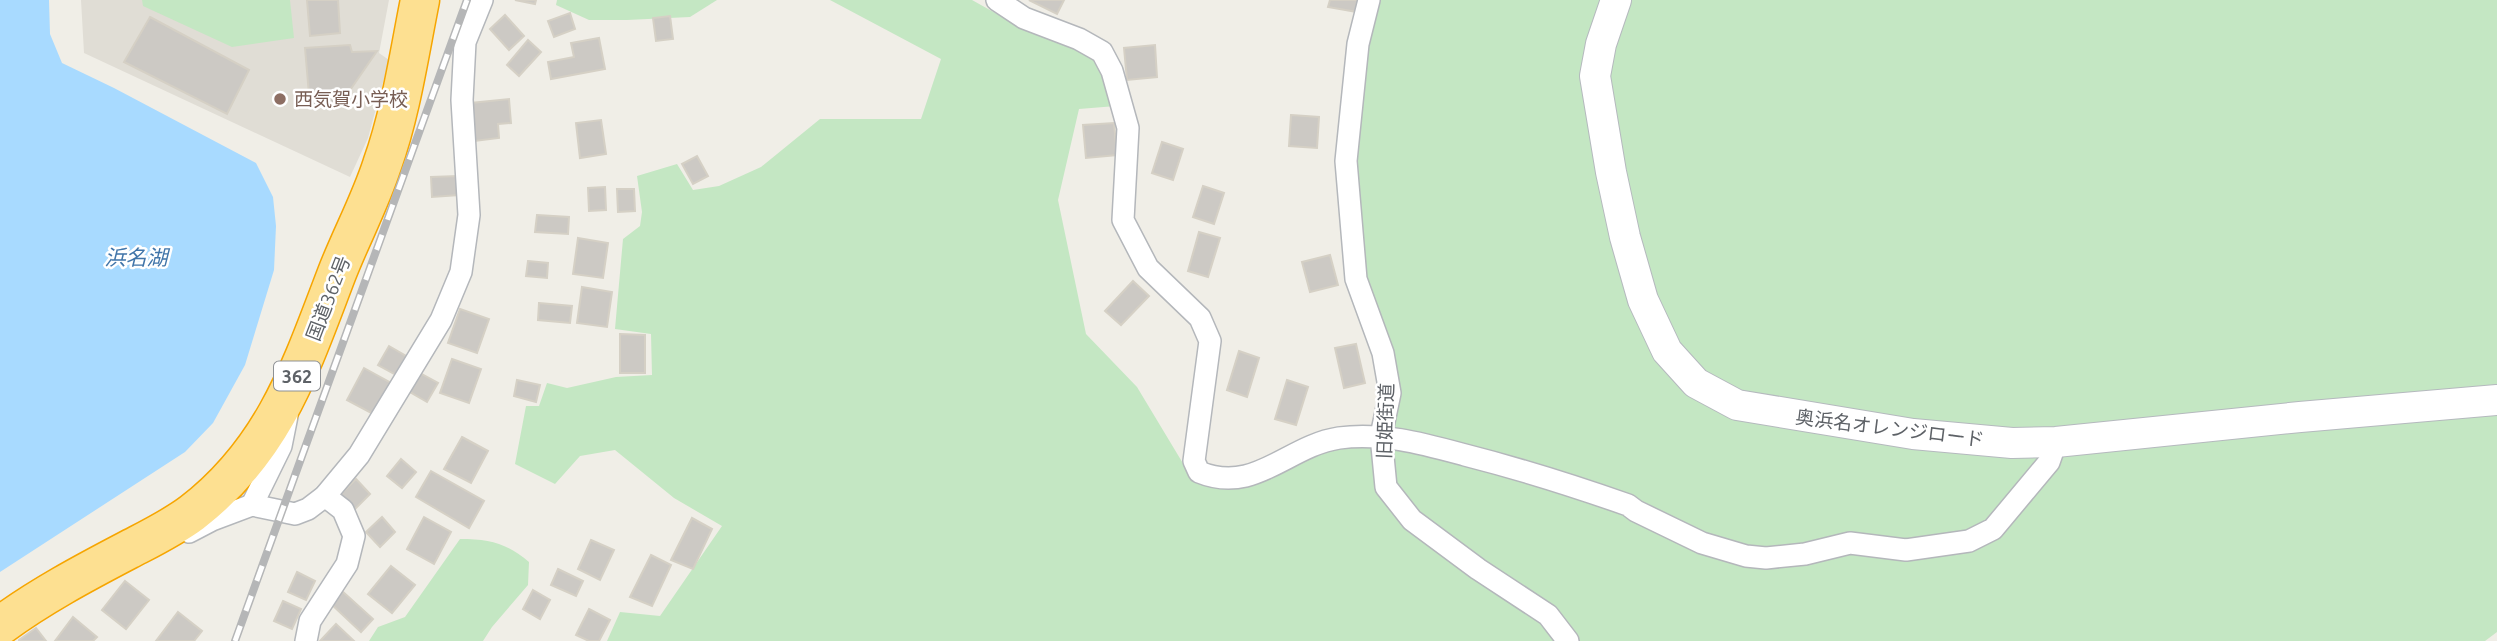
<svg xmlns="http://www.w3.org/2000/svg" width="2497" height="641" font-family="Ubuntu,'Noto Sans JP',sans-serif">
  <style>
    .education { fill: #e0ddd5 }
    .green { fill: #c4e7c3 }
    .water { fill: #a8daff }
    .building { fill: #ccc9c4; stroke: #d5d0c5; stroke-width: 2 }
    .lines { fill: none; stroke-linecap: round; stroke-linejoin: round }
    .street-casing { stroke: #b4b7bb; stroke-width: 24 }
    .secondary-casing { stroke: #b5b9be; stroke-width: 32 }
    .highway-casing { stroke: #f6a500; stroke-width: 41 }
    .street { stroke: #fff; stroke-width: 21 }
    .secondary { stroke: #fff; stroke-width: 30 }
    .highway { stroke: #fde091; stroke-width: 38 }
    .rail-casing { stroke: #b5b6b7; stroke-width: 8 }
    .rail { stroke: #fff; stroke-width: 5; stroke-dasharray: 16; stroke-linecap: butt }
    .education-dot { fill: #8d6e63; stroke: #fff; stroke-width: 2.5 }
    .labels { text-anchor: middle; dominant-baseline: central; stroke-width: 5; stroke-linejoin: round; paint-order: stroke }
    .shield { fill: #fff; stroke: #8e9195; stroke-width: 2 }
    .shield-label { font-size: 18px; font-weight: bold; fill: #5e6267 }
    .education-label { font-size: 19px; fill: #785e54; stroke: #fff; text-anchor: start }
    .street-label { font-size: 19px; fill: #5e6267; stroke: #fff }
    .water-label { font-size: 21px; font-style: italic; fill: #4175a9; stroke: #fff }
  </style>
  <rect width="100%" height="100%" fill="#f0eee7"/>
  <!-- education -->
  <polygon class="education" points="81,0 389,0 379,53 389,60 368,138 350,177 84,53"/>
  <!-- green -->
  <g class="green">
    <polygon points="142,0 290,0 294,38 232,47 143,6"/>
    <polygon points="557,0 717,0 690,17 627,20 589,20 556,5"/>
    <polygon points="830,0 972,0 1015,24 1102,52 1116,106 1079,109 1058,200 1086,334 1137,387 1193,480 1381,436 1387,407 1348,189 1364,50 1381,0 2497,0 2497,632 2485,641 607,641 620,612 660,616 722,526 674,498 615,450 580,456 555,484 515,464 526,406 539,406 547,383 567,388 616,377 652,375 651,334 615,329 623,239 640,226 642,212 637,176 677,164 693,190 719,186 761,167 820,119 921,119 941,59"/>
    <path d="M460 539C490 539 506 543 529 562L528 585 492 627 483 641H369L378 627 405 617Z"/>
  </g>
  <!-- water -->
  <polygon class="water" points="0,0 49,0 50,34 62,63 114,88 256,163 273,197 276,226 274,270 245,365 213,423 185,452 0,572"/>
  <!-- building -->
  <g class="building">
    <polygon points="307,0 338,0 340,33 310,36"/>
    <polygon points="515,0 536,0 535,4"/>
    <polygon points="1029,0 1064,0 1057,14"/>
    <polygon points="1330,0 1359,0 1357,12 1328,7"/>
    <polygon points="570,13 575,29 554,37 548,21"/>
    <polygon points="505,15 524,36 509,50 490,29"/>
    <polygon points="670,16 673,39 656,41 653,18"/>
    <polygon points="150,17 249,70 227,114 124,62"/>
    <polygon points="599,38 605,69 551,79 548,62 574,57 571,43"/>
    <polygon points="528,40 541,52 519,76 507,65"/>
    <polygon points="350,45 352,52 377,51 341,103 310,106 305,48"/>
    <polygon points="1155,45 1157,77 1127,80 1124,48"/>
    <polygon points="509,99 511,123 498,124 499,138 475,141 471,103"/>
    <polygon points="1291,115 1319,117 1317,148 1289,146"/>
    <polygon points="601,120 606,154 580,158 576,123"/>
    <polygon points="1114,123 1117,155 1086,158 1083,125"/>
    <polygon points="1162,142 1183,149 1173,180 1152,173"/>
    <polygon points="697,156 708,176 693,184 682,164"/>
    <polygon points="458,176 459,195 432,197 431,177"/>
    <polygon points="1203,186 1224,193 1214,224 1193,217"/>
    <polygon points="605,187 606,210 589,211 588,188"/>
    <polygon points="617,189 634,189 635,211 618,212"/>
    <polygon points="537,215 569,217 568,234 535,232"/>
    <polygon points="1199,232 1220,238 1208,277 1188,271"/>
    <polygon points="578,238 608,243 603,278 573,274"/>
    <polygon points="1330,255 1338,285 1310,292 1302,262"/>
    <polygon points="528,261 548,263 547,278 526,276"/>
    <polygon points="1133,281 1149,296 1121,325 1105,311"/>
    <polygon points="582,287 612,292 607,327 577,323"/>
    <polygon points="539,303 572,306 570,323 538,320"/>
    <polygon points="460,309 489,319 477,353 448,343"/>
    <polygon points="620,334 645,335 645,373 620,373"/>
    <polygon points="1356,344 1365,383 1344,388 1335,348"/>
    <polygon points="389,346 406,356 396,375 378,365"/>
    <polygon points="1239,351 1259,358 1247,397 1227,390"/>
    <polygon points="452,359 481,369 469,403 440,393"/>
    <polygon points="364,368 391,383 373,414 347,400"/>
    <polygon points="420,373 438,383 427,402 410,392"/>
    <polygon points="517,380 540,385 536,402 514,396"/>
    <polygon points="1287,380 1308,387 1296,425 1275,419"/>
    <polygon points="462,437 488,451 471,483 444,469"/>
    <polygon points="401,459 416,472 402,488 387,476"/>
    <polygon points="431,471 484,501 469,528 416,497"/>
    <polygon points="356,479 370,494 355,509 341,494"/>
    <polygon points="382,517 395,532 380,547 366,532"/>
    <polygon points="424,517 451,532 434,564 407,549"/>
    <polygon points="692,518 712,529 693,569 671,560"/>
    <polygon points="591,540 614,550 600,580 578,569"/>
    <polygon points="651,555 671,565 652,606 630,597"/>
    <polygon points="391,566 415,585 392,613 368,594"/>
    <polygon points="558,569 583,581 576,596 551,585"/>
    <polygon points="297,572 315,581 306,600 288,592"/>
    <polygon points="125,581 149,600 126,629 102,610"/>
    <polygon points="533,590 550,600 540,619 523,609"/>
    <polygon points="342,591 373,619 361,632 330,603"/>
    <polygon points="283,601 301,609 292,629 274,621"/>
    <polygon points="589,609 610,620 599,641 589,641 576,635"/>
    <polygon points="178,612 202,631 194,641 156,641"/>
    <polygon points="73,617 97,637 93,641 55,641"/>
    <polygon points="336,624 354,641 320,641"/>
    <polygon points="36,628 46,641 19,641 19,640"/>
  </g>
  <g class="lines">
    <!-- street casing -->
    <g class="street-casing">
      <g id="street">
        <path d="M997 0 1024 18 1079 39 1102 52 1112 71 1128 128 1123 220 1148 268 1200 318 1210 341 1194 461 1199 472C1255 495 1287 446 1339 438 1382 432 1424 444 1465 455 1520 469 1574 486 1628 505L1636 511 1702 543 1746 556 1766 558 1805 554 1850 543 1906 550 1969 541 1993 529 2049 462 2056 442"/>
        <polyline points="1369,0 1358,44 1346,161 1356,279 1383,353 1390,393 1381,436 1386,487 1412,520 1478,569 1548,615 1568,641"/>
        <polyline points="252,505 281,446 287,416"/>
        <polyline points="189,532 212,520 252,505 295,514 308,509 325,496 359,455 441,320 461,272 469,215 462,100 465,42 482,0"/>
        <polyline points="306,641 310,621 347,564 354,536 343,510 325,496"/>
      </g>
    </g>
    <!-- secondary casing -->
    <g class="secondary-casing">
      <polyline id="secondary" points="1616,0 1601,44 1595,76 1611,172 1625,237 1643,300 1667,351 1696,383 1737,405 1913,434 2012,443 2056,442 2300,417 2497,400"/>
    </g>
    <!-- highway casing -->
    <g class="highway-casing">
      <path id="highway" d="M0 626C39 597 84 573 128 550 149 539 172 528 192 513 275 449 301 367 337 273 351 237 370 202 382 165 401 112 409 55 420 0"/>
    </g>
    <!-- street -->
    <use href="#street" class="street"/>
    <!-- secondary -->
    <use href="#secondary" class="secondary"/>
    <!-- highway -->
    <use href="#highway" class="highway"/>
    <!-- rail casing -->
    <g class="rail-casing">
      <polyline id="rail" points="235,641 467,0"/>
    </g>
    <!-- rail -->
    <use href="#rail" class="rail"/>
  </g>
  <!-- markers -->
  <circle class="education-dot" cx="280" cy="99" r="7"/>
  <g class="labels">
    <!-- shield labels -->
    <rect class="shield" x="274" y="361.5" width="46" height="29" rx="5"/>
    <g class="shield-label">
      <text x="297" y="376">362</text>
    </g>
    <!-- education labels -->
    <g class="education-label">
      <text x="294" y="99">西気賀小学校</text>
    </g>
    <!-- street labels -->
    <g class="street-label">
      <text transform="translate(328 298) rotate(-69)">国道362号</text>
      <text transform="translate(1385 421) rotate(-88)">旧姫街道</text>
      <text transform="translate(1890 428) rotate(7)">奥浜名オレンジロード</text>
    </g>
    <!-- water labels -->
    <g class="water-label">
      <text x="136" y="257">浜名湖</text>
    </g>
  </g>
</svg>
